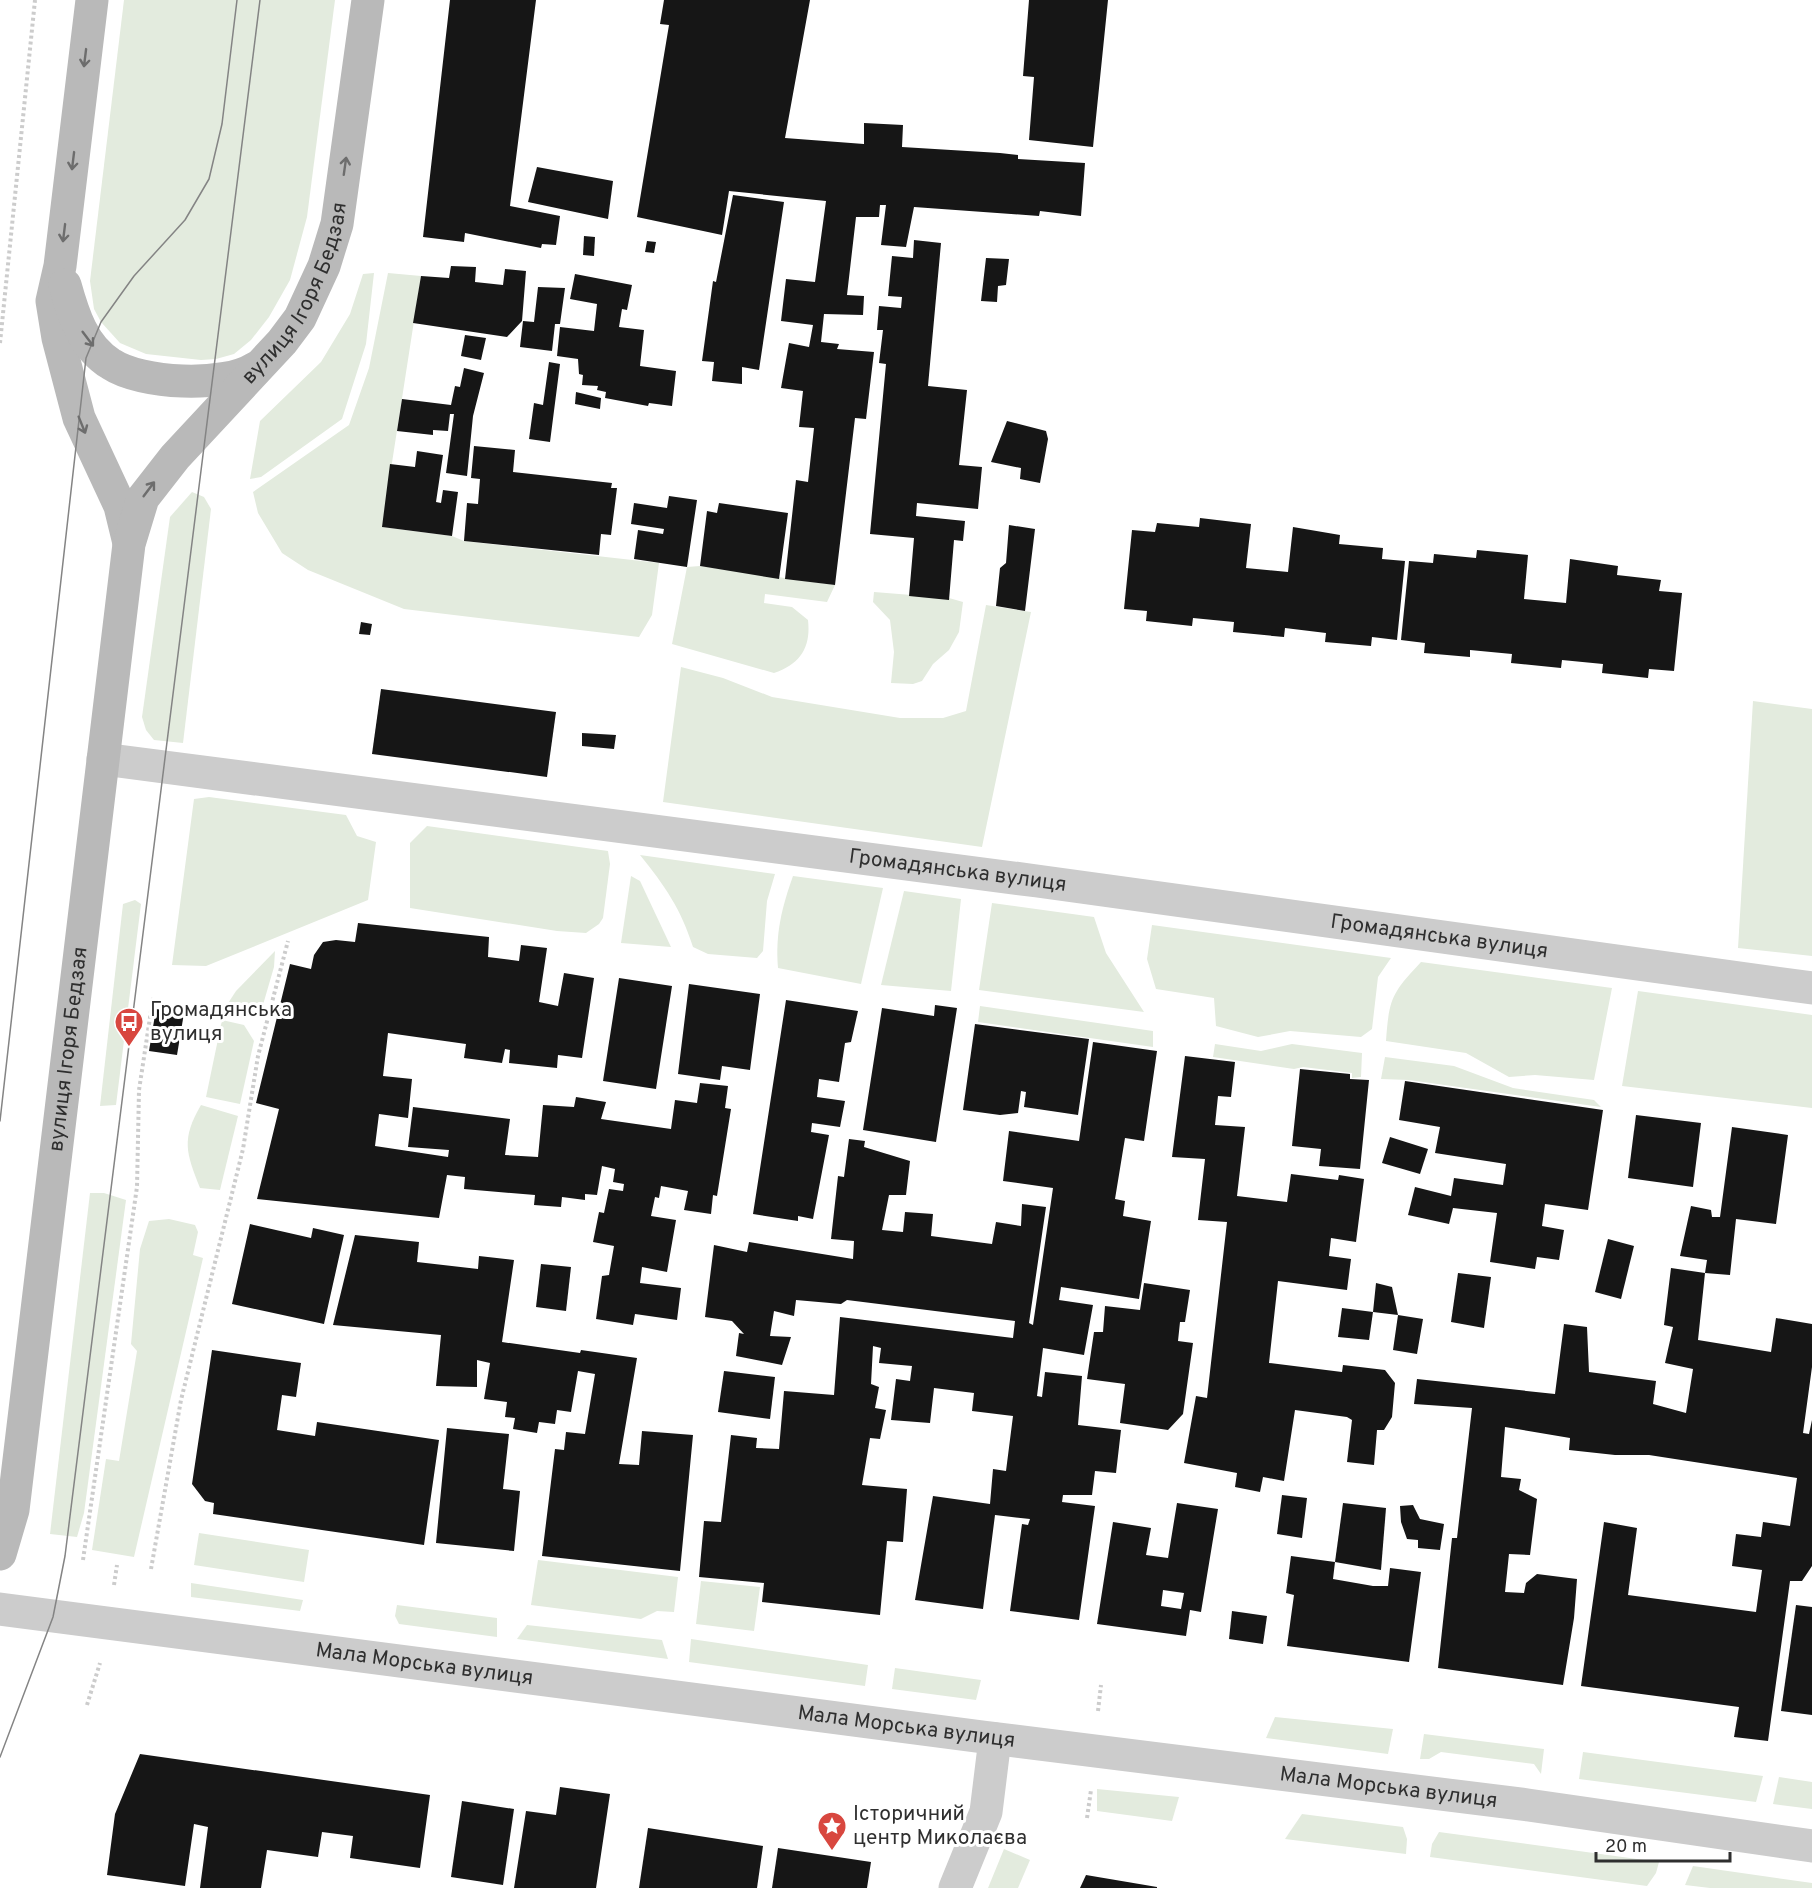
<svg xmlns="http://www.w3.org/2000/svg" width="1812" height="1888" font-family="Overpass,sans-serif">
  <style>
    .green { fill: #e3ebde }
    .building { fill: #161616; fill-rule: evenodd }
    .lines { fill: none; stroke-linecap: round; stroke-linejoin: round }
    .path { stroke: #ccc; stroke-width: 4; stroke-dasharray: 3 3; stroke-linecap: butt }
    .street { stroke: #ccc; stroke-width: 33 }
    .secondary { stroke: #b9b9b9; stroke-width: 33 }
    .tram { stroke: #848484; stroke-width: 1.5 }
    .oneway { stroke: #6d6d6d }
    .labels { text-anchor: middle; dominant-baseline: central; stroke-width: 6; stroke-linejoin: round; paint-order: stroke }
    .street-label { font-size: 21px; fill: #2f2f2f; stroke: #fff }
    .poi-label { font-size: 21px; fill: #2f2f2f; stroke: #fff; text-anchor: start }
  </style>
  <rect width="100%" height="100%" fill="#fff"/>
  <!-- green -->
  <g class="green">
    <polygon points="124,0 335,0 307,217 290,280 269,317 251,340 234,354 216,359 201,360 146,354 120,343 101,322 94,309 90,281"/>
    <polygon points="374,273 366,344 342,419 261,477 250,479 260,421 321,362 350,314 363,274"/>
    <polygon points="388,273 421,276 382,527 452,536 464,541 659,563 652,615 639,637 404,609 308,570 282,553 258,513 253,492 349,425 369,368"/>
    <polygon points="192,492 204,497 211,509 183,743 154,740 146,730 142,717 170,517"/>
    <path d="M700 566 835 585 827 602 765 594 764 603 792 607 808 620C811 647 801 664 774 673L672 644 687 567Z"/>
    <polygon points="874,592 949,598 963,602 959,632 949,650 933,664 922,681 913,684 891,683 894,652 890,620 873,602"/>
    <polygon points="986,605 1031,612 982,847 663,802 681,667 723,678 772,697 900,718 943,718 966,711"/>
    <polygon points="1753,701 1812,709 1812,956 1738,948"/>
    <polygon points="209,797 346,815 357,836 376,842 368,900 206,966 172,965 194,799"/>
    <polygon points="427,826 608,851 610,864 603,918 599,924 586,933 557,931 410,908 410,843"/>
    <path d="M640 855 775 874 767 901 763 951 757 958 708 954 693 947C681 909 665 886 640 855Z"/>
    <polygon points="631,876 640,881 671,947 621,943"/>
    <path d="M793 876 883 888 861 984 778 968C775 934 782 907 793 876Z"/>
    <polygon points="904,891 961,899 951,991 881,985"/>
    <polygon points="135,900 141,904 116,1105 100,1106 123,904"/>
    <polygon points="992,903 1094,917 1106,953 1144,1012 979,990"/>
    <polygon points="1152,925 1391,958 1378,977 1372,1029 1361,1037 1290,1031 1258,1037 1216,1026 1214,998 1156,989 1147,959"/>
    <polygon points="275,951 274,967 260,1015 223,1011 236,991"/>
    <path d="M1421 962 1612 988 1594 1080 1535 1075 1509 1077 1466 1053 1386 1041C1389 998 1392 993 1421 962Z"/>
    <polygon points="1638,991 1812,1015 1812,1108 1622,1086"/>
    <polygon points="980,1006 1153,1031 1153,1047 978,1022"/>
    <polygon points="222,1020 244,1025 254,1041 240,1104 206,1097"/>
    <polygon points="1215,1044 1261,1051 1292,1044 1362,1053 1361,1077 1352,1078 1352,1073 1303,1067 1294,1069 1213,1057"/>
    <polygon points="1385,1057 1454,1066 1513,1088 1594,1100 1601,1107 1409,1080 1381,1079"/>
    <path d="M201 1105 238 1116 220 1190 200 1188C186 1153 181 1139 201 1105Z"/>
    <polygon points="90,1193 104,1193 126,1200 84,1513 77,1537 50,1534"/>
    <polygon points="169,1219 195,1225 198,1232 193,1255 203,1258 134,1557 92,1550 106,1459 119,1461 137,1351 131,1344 140,1249 149,1221"/>
    <polygon points="199,1533 309,1550 304,1582 194,1565"/>
    <polygon points="538,1560 678,1577 674,1612 657,1611 641,1619 531,1605"/>
    <polygon points="701,1581 760,1587 754,1631 696,1624"/>
    <polygon points="191,1583 303,1600 300,1611 191,1597"/>
    <polygon points="397,1605 497,1618 497,1637 399,1624 395,1616"/>
    <polygon points="527,1625 662,1640 668,1659 517,1639"/>
    <polygon points="691,1639 868,1665 865,1686 689,1662"/>
    <polygon points="895,1668 981,1680 976,1700 892,1689"/>
    <polygon points="1275,1717 1393,1729 1388,1754 1266,1738"/>
    <polygon points="1424,1734 1544,1749 1541,1774 1534,1764 1441,1752 1429,1759 1420,1759"/>
    <polygon points="1583,1752 1763,1776 1756,1802 1579,1779"/>
    <polygon points="1779,1777 1812,1782 1812,1809 1773,1804"/>
    <polygon points="1097,1789 1179,1797 1172,1821 1097,1811"/>
    <polygon points="1302,1814 1403,1827 1407,1839 1406,1854 1285,1839"/>
    <polygon points="1439,1832 1659,1862 1656,1873 1647,1886 1430,1857 1432,1844"/>
    <polygon points="1004,1849 1030,1860 1018,1888 988,1888"/>
    <polygon points="1693,1866 1812,1883 1812,1888 1710,1888 1685,1885"/>
  </g>
  <!-- building -->
  <g class="building">
    <polygon points="450,0 536,0 510,206 560,216 556,245 542,244 541,248 465,233 464,242 423,237"/>
    <polygon points="664,0 810,0 785,138 864,144 864,123 903,125 902,147 1000,153 1018,155 1018,159 1085,163 1081,216 1040,211 1039,216 914,207 906,247 881,245 886,205 880,205 879,217 856,217 847,295 864,296 863,315 824,314 821,342 839,344 837,349 874,352 866,419 855,418 835,585 785,579 796,480 808,482 814,428 799,427 803,391 781,388 789,343 809,347 813,325 781,321 786,279 815,282 826,201 729,191 722,235 637,217 669,25 660,24"/>
    <polygon points="1029,0 1108,0 1093,147 1029,140 1034,77 1023,76"/>
    <polygon points="537,167 613,181 608,219 528,202"/>
    <polygon points="733,195 784,202 759,370 742,367 742,384 712,381 714,362 702,361 713,281 716,282"/>
    <polygon points="584,236 595,237 594,256 583,255"/>
    <polygon points="914,240 941,243 928,386 967,390 959,465 982,467 978,509 917,503 916,516 965,521 963,541 954,540 949,600 909,596 914,538 870,534 886,364 879,363 883,330 877,330 879,306 901,308 902,297 888,296 892,256 913,258"/>
    <polygon points="647,241 656,242 654,253 645,252"/>
    <polygon points="986,258 1009,259 1006,285 998,286 997,302 981,301"/>
    <polygon points="451,266 476,267 475,282 503,285 505,269 526,271 522,321 507,337 413,323 421,276 449,278"/>
    <polygon points="575,274 632,285 627,310 622,309 619,327 644,330 640,366 676,371 672,406 649,403 648,406 605,398 606,392 597,390 598,386 582,385 583,375 579,374 578,359 557,356 560,327 594,331 597,304 570,299"/>
    <polygon points="538,287 565,288 560,324 555,324 552,351 520,347 523,321 534,322"/>
    <polygon points="465,335 486,338 481,360 461,356"/>
    <polygon points="549,362 560,364 550,442 529,439 534,403 543,405"/>
    <polygon points="464,368 484,373 473,416 467,476 446,473 454,414 450,414 448,431 433,430 433,435 397,431 402,399 451,405 455,386 460,387"/>
    <polygon points="576,392 601,398 600,409 575,404"/>
    <polygon points="1007,421 1046,431 1048,439 1040,483 1020,479 1021,468 991,462"/>
    <polygon points="474,446 515,450 513,472 612,483 611,488 617,488 611,535 601,534 599,555 464,541 467,503 478,504 480,479 471,478"/>
    <polygon points="417,451 443,455 436,502 441,503 443,490 458,492 452,536 382,527 390,464 415,467"/>
    <polygon points="669,496 697,500 687,567 634,559 638,530 663,534 664,529 631,524 634,503 667,508"/>
    <polygon points="719,503 788,513 779,579 700,566 707,511 717,513"/>
    <polygon points="1200,518 1251,524 1246,568 1288,572 1293,527 1340,535 1339,544 1383,548 1382,559 1405,561 1397,640 1372,637 1371,646 1325,642 1326,633 1285,628 1284,637 1233,632 1234,622 1193,618 1192,626 1146,621 1147,611 1124,609 1132,530 1155,532 1157,523 1199,527"/>
    <polygon points="1009,525 1035,529 1025,611 996,606 1000,568 1006,563"/>
    <polygon points="1477,550 1528,555 1524,599 1566,603 1570,559 1618,566 1617,575 1661,580 1659,591 1682,593 1674,671 1649,669 1648,678 1602,673 1603,664 1562,660 1561,668 1511,663 1512,654 1470,650 1470,657 1424,653 1425,643 1401,640 1409,561 1433,563 1434,554 1476,558"/>
    <polygon points="361,622 372,624 370,635 359,634"/>
    <polygon points="381,689 556,712 547,777 372,754"/>
    <polygon points="582,733 616,735 614,749 582,746"/>
    <polygon points="358,923 489,937 488,957 519,961 521,945 547,948 539,1002 558,1006 564,973 594,978 582,1058 558,1055 557,1068 509,1063 510,1050 505,1049 502,1063 464,1058 466,1044 388,1033 383,1076 412,1079 408,1118 379,1114 375,1146 448,1157 449,1150 408,1147 413,1107 510,1119 505,1155 538,1157 543,1105 574,1107 576,1097 606,1102 601,1119 671,1129 675,1100 697,1103 700,1083 728,1086 725,1108 731,1109 717,1196 713,1195 711,1214 684,1210 688,1191 661,1186 659,1198 655,1197 651,1216 676,1220 667,1272 642,1267 640,1283 681,1288 677,1320 635,1314 633,1325 596,1319 602,1276 609,1275 614,1246 593,1242 599,1212 604,1213 609,1189 623,1191 624,1184 613,1182 615,1169 602,1166 597,1195 585,1194 585,1200 562,1197 561,1207 534,1205 535,1195 464,1189 465,1177 447,1175 439,1218 257,1199 279,1109 256,1103 290,964 311,969 314,955 323,942 336,940 355,942"/>
    <polygon points="619,978 672,986 656,1089 603,1081"/>
    <polygon points="689,984 760,994 750,1070 722,1066 720,1080 678,1074"/>
    <polygon points="786,1000 858,1011 851,1042 845,1043 839,1082 819,1079 817,1097 845,1101 840,1127 812,1123 811,1132 829,1135 813,1219 798,1216 798,1221 753,1214"/>
    <polygon points="935,1005 957,1008 936,1142 863,1130 882,1008 934,1016"/>
    <polygon points="156,1009 184,1013 177,1055 149,1051"/>
    <polygon points="975,1024 1089,1039 1078,1115 1024,1107 1026,1092 1021,1091 1018,1113 1000,1115 963,1110"/>
    <polygon points="1093,1042 1157,1051 1144,1141 1125,1138 1115,1199 1125,1201 1123,1216 1151,1221 1139,1299 1061,1287 1059,1300 1093,1305 1084,1355 1043,1348 1037,1396 1042,1397 1045,1372 1082,1376 1078,1425 1121,1430 1116,1473 1095,1471 1092,1495 1063,1495 1062,1502 1095,1506 1079,1620 1010,1611 1022,1524 1028,1525 1030,1519 995,1515 983,1609 915,1600 933,1496 990,1504 993,1469 1006,1471 1013,1416 972,1411 974,1393 934,1388 930,1423 891,1420 896,1379 910,1381 912,1366 879,1363 881,1348 873,1346 871,1384 879,1387 875,1408 886,1410 880,1439 870,1438 862,1485 907,1489 903,1542 887,1541 880,1615 762,1602 764,1583 699,1577 704,1521 721,1522 731,1435 757,1438 756,1448 779,1449 784,1391 834,1395 840,1317 1013,1338 1015,1321 847,1300 841,1304 796,1300 794,1316 774,1311 770,1336 791,1337 782,1365 736,1356 739,1333 744,1334 732,1321 705,1317 714,1245 747,1252 749,1242 853,1259 854,1241 831,1239 838,1176 844,1177 849,1139 865,1141 864,1147 910,1161 906,1195 889,1195 882,1230 903,1232 905,1212 933,1214 931,1236 992,1244 996,1222 1021,1226 1022,1204 1046,1207 1029,1323 1033,1325 1053,1188 1003,1181 1009,1131 1079,1141"/>
    <polygon points="1185,1056 1235,1062 1231,1097 1218,1096 1215,1125 1245,1127 1237,1196 1287,1202 1291,1174 1338,1180 1339,1175 1364,1179 1356,1242 1331,1238 1329,1256 1351,1259 1347,1290 1278,1281 1269,1363 1342,1372 1343,1365 1385,1370 1395,1383 1392,1417 1384,1430 1377,1430 1374,1465 1347,1462 1352,1420 1347,1417 1295,1410 1284,1481 1263,1477 1260,1492 1235,1487 1237,1473 1184,1463 1196,1396 1207,1398 1227,1222 1198,1220 1205,1159 1172,1157"/>
    <polygon points="1300,1069 1350,1074 1350,1079 1369,1080 1360,1169 1319,1166 1321,1149 1292,1146"/>
    <polygon points="1405,1081 1603,1110 1588,1210 1545,1204 1542,1226 1564,1230 1559,1260 1537,1257 1535,1269 1490,1262 1497,1213 1453,1208 1449,1224 1408,1215 1415,1187 1451,1196 1454,1178 1503,1185 1506,1164 1435,1153 1440,1127 1399,1120"/>
    <polygon points="1636,1115 1701,1123 1693,1187 1628,1178"/>
    <polygon points="1732,1127 1788,1135 1776,1224 1736,1219 1730,1275 1705,1273 1698,1340 1771,1352 1776,1318 1812,1324 1812,1367 1803,1433 1809,1434 1812,1420 1812,1566 1802,1581 1790,1581 1768,1741 1734,1737 1739,1707 1581,1686 1604,1522 1637,1528 1628,1595 1756,1612 1762,1570 1732,1566 1736,1534 1761,1537 1763,1522 1790,1526 1797,1478 1649,1455 1615,1455 1569,1450 1570,1438 1505,1427 1501,1477 1521,1479 1519,1490 1537,1499 1530,1555 1509,1554 1505,1592 1524,1593 1526,1583 1537,1574 1577,1579 1574,1618 1563,1685 1438,1668 1452,1538 1457,1538 1472,1408 1414,1404 1417,1379 1555,1394 1564,1324 1587,1327 1589,1372 1656,1381 1653,1404 1686,1413 1693,1369 1665,1363 1673,1327 1664,1325 1671,1268 1705,1273 1707,1260 1680,1256 1691,1206 1711,1210 1712,1217 1720,1217"/>
    <polygon points="1390,1137 1428,1149 1420,1174 1382,1163"/>
    <polygon points="250,1224 311,1238 313,1228 344,1235 324,1324 232,1304"/>
    <polygon points="355,1235 419,1242 417,1262 478,1269 479,1256 514,1260 502,1342 580,1353 581,1350 637,1358 619,1464 639,1465 642,1431 693,1435 680,1571 542,1556 555,1449 564,1450 566,1432 585,1434 595,1374 578,1371 571,1412 557,1410 555,1424 539,1422 537,1433 513,1429 515,1418 505,1417 507,1402 484,1399 490,1363 477,1360 477,1387 436,1386 441,1335 333,1325"/>
    <polygon points="1608,1239 1634,1246 1621,1299 1595,1292"/>
    <polygon points="541,1264 571,1267 566,1311 536,1307"/>
    <polygon points="1458,1273 1491,1277 1484,1328 1451,1322"/>
    <polygon points="1144,1283 1190,1290 1185,1322 1180,1322 1178,1341 1193,1343 1183,1414 1168,1430 1120,1423 1125,1384 1087,1379 1094,1332 1103,1332 1105,1306 1140,1310"/>
    <polygon points="1376,1283 1392,1287 1398,1315 1423,1319 1417,1354 1393,1350 1398,1315 1373,1312"/>
    <polygon points="1342,1308 1373,1312 1369,1340 1338,1337"/>
    <polygon points="212,1350 301,1363 296,1397 282,1395 277,1430 315,1436 317,1422 439,1440 424,1545 213,1514 214,1503 205,1501 192,1484"/>
    <polygon points="724,1371 775,1377 770,1419 718,1412"/>
    <polygon points="447,1428 509,1434 503,1489 520,1491 514,1551 436,1543"/>
    <polygon points="1282,1495 1307,1498 1302,1538 1277,1534"/>
    <path d="M1177 1503 1218 1509 1201 1612 1190 1610 1186 1636 1097 1624 1113 1522 1151 1528 1146 1555 1168 1558ZM1163 1590 1184 1593 1181 1609 1161 1606Z"/>
    <polygon points="1343,1503 1386,1508 1381,1570 1335,1562"/>
    <polygon points="1413,1505 1420,1519 1444,1524 1440,1550 1418,1548 1418,1540 1407,1539 1401,1522 1400,1506"/>
    <polygon points="1291,1556 1335,1562 1333,1579 1373,1586 1388,1586 1390,1568 1421,1572 1409,1662 1287,1646 1294,1595 1286,1593"/>
    <polygon points="1796,1605 1812,1607 1812,1715 1781,1711"/>
    <polygon points="1232,1611 1267,1616 1263,1644 1229,1639"/>
    <polygon points="140,1754 430,1795 420,1868 350,1858 353,1836 322,1832 318,1857 267,1850 261,1888 200,1888 208,1827 194,1824 185,1886 107,1875 115,1814"/>
    <polygon points="560,1787 610,1794 596,1888 514,1888 526,1811 556,1815"/>
    <polygon points="462,1801 514,1809 503,1885 451,1877"/>
    <polygon points="648,1828 763,1846 757,1888 639,1888"/>
    <polygon points="778,1848 871,1862 867,1888 772,1888"/>
    <polygon points="1086,1875 1157,1887 1157,1888 1080,1888"/>
  </g>
  <g class="lines">
    <!-- path -->
    <g class="path">
      <polyline points="0,343 35,0"/>
      <polyline points="83,1560 137,1187 139,1090 153,998"/>
      <polyline points="151,1569 181,1400 243,1149 258,1056 288,941"/>
      <polyline points="114,1585 117,1565"/>
      <polyline points="87,1705 100,1663"/>
      <polyline points="1098,1711 1101,1685"/>
      <polyline points="1087,1818 1091,1790"/>
    </g>
    <!-- street -->
    <g class="street">
      <path id="s1" d="M103 759 1037 881 1812 988"/>
      <path id="s2" d="M0 1609 983 1737 1528 1805 1812 1846"/>
      <polyline points="955,1888 986,1812 995,1739"/>
    </g>
    <!-- secondary -->
    <g class="secondary">
      <polyline points="92,0 60,266 52,301 58,338 79,418 120,506 129,543"/>
      <path d="M65 285C73 314 83 347 111 364 141 384 224 388 255 368"/>
      <path id="s3" d="M0 1554 13 1510 129 544 143 498 175 457 282 342 300 318 324 266 337 224 368 0"/>
    </g>
    <!-- tram -->
    <g class="tram">
      <polyline points="0,1121 86,358 101,322 134,276 185,220 209,179 222,124 237,0"/>
      <polyline points="0,1757 53,1617 65,1556 260,0"/>
    </g>
  </g>
  <!-- one-way arrows -->
  <defs><path id="oneway-shaft" d="M-6 0H5M1.5-3L5.5 0L1.5 3" fill="none" stroke-width="1.6" stroke-linecap="round" stroke-linejoin="round" transform="scale(1.5)"/></defs>
  <g class="oneway">
    <use href="#oneway-shaft" transform="translate(85 58) rotate(97)"/>
    <use href="#oneway-shaft" transform="translate(73 161) rotate(97)"/>
    <use href="#oneway-shaft" transform="translate(345 166) rotate(-82)"/>
    <use href="#oneway-shaft" transform="translate(64 233) rotate(97)"/>
    <use href="#oneway-shaft" transform="translate(88 339) rotate(53)"/>
    <use href="#oneway-shaft" transform="translate(82 425) rotate(68)"/>
    <use href="#oneway-shaft" transform="translate(149 489) rotate(-53)"/>
  </g>
  <!-- icons -->
  <defs>
    <g id="bus-pin" transform="scale(1.5)"><path d="M0 17L-7.5 6A9.5 9.5 0 1 1 7.5 6Z" fill="#d8473f" stroke="#fff"/><path d="M-5-6H5V4H4V6H2V4H-2V6H-4V4H-5ZM-3.5-4V0h7V-4ZM-3.5 1.2v1.5H-2V1.2ZM2 1.2v1.5H3.5V1.2Z" fill="#fff"/></g>
    <g id="sight-pin" transform="scale(1.5)"><path d="M0 17L-7.5 6A9.5 9.5 0 1 1 7.5 6Z" fill="#d8473f" stroke="#fff"/><path d="M0-6L1.8-2.2L6-1.7L2.9 1.2L3.7 5.4L0 3.3L-3.7 5.4L-2.9 1.2L-6-1.7L-1.8-2.2Z" fill="#fff"/></g>
  </defs>
  <g fill-rule="evenodd">
    <use href="#bus-pin" x="129" y="1022"/>
    <use href="#sight-pin" x="832" y="1826"/>
  </g>
  <g class="labels">
    <!-- street labels -->
    <g class="street-label">
      <text stroke="none"><textPath href="#s3" startOffset="1326">вулиця Ігоря Бедзая</textPath></text>
      <text stroke="none"><textPath href="#s1" startOffset="862">Громадянська вулиця</textPath></text>
      <text stroke="none"><textPath href="#s1" startOffset="1348">Громадянська вулиця</textPath></text>
      <text stroke="none"><textPath href="#s3" startOffset="510">вулиця Ігоря Бедзая</textPath></text>
      <text stroke="none"><textPath href="#s2" startOffset="428">Мала Морська вулиця</textPath></text>
      <text stroke="none"><textPath href="#s2" startOffset="914">Мала Морська вулиця</textPath></text>
      <text stroke="none"><textPath href="#s2" startOffset="1400">Мала Морська вулиця</textPath></text>
    </g>
    <!-- poi labels -->
    <g class="poi-label">
      <text x="150" y="1010">Громадянська<tspan x="150" dy="24">вулиця</tspan></text>
      <text x="853" y="1814">Історичний<tspan x="853" dy="24">центр Миколаєва</tspan></text>
    </g>
  </g>
  <!-- scale -->
  <path d="M1596 1852v9h134v-9" fill="none" stroke="#2f2f2f" stroke-width="3"/>
  <text x="1605" y="1852" font-size="18" fill="#2f2f2f" stroke="#ffffff" stroke-width="4.5" paint-order="stroke">20 m</text>
</svg>
